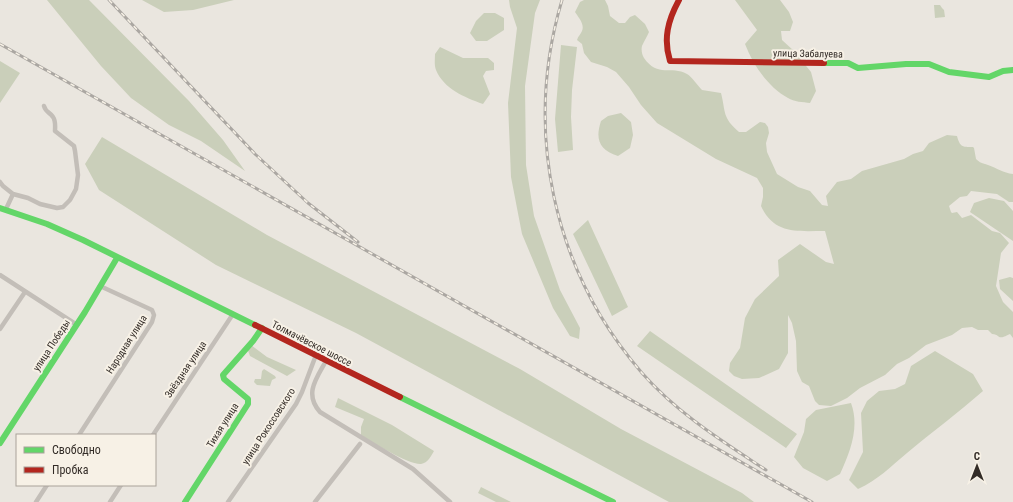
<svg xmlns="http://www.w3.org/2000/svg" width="1013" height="502" font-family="'Roboto Condensed',sans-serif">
<rect width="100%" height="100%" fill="#eae6df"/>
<path fill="#cacfba" d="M47,0H89L189,101L223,140L245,171L201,141L169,125L131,98L101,66Z
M142,0H234L193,10L164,12Z
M509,0H540L535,13L525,86L526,165L534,216L560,290L580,328L579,339L570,336L553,308L522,234L511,177L508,103L517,28L510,7Z
M584,0H605L608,6L610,16L619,23H625L630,17L635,15L645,24L649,32C647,37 644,41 642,46C641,50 642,55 644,58C658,78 671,65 687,74C692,77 697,85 702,90L721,93C726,113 722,117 739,132H746L760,122L765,123L768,127L769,133L766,143L767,152L777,174L798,187L810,191L822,205L828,206L826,196L837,182L851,179L862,171L904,159L913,154L923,151L929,143L947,135L957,136C960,147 962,147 973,147L974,148L976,159C980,163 982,163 988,165C997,168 1003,173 1013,174V202H1009L997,194L971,191L967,196L960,197L949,206L951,212L952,213L957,212L962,218L971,215L992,231L1000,233L1009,243L1001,253L996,286L1003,302L1013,312V338L1010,334C996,341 1002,335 992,334L988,330H978L972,327L962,328L952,335L926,345L909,358L897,364L885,375L860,388L847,398L831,406L819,405L815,401L809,386L802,382L797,371L796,341L792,323L788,315V353L779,369L759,378L742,379L734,376L729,371L730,363L740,348L745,318L755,299L779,276L778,260L800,244L826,262L834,264L825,231C798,231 774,235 761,206L763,197V188L757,178L716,159L657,123L641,105L629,87L616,72L607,67L591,62L584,53L582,44L577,40C578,36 581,34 582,31C585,24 578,17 575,12L580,2Z
M735,0H780L789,12L793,22L790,31H781L782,40L794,51L811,72L816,91L810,103C803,102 794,102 788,98C768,87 753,65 745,44L757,30Z
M934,5H940L942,8L944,10L945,17L935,18Z
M484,13H495L504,18V30L487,41H476L470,33L476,21Z
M561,45L577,47L572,90L571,117L573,150L558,152L555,119Z
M440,47L463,58H488L494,63V70L486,71L483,76L490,94L483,104C464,97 444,89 436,70C434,65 435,59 435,54Z
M0,61L20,73L0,103Z
M621,113L631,122L633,135L630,148L618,156C599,150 595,139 601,121L608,116Z
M102,137L267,235L520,369L621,429L742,493L754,502H669L356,333L216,265L99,190L85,164Z
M989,198L1004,201L1013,211V241L970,212L974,203Z
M588,220L628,307L612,316L573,234Z
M1010,277L1013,278V301L1000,289L999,280Z
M650,331L797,434L786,448L637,346Z
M251,345L267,357L296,370L287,376L250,356L247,348Z
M935,351L973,374L983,391C958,413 932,432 907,453C890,467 878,480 858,489L849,480L863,452L861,413L867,401L879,391L895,389L905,384L911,366Z
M264,369L275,376L276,378L272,380L270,386L257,385L254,382L255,379H261L262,371Z
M338,398L392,425L434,451C431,456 428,463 421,464C409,465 372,442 361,435V427L364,419L335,407Z
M851,403C860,427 850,452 840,474L827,481L803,468L794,457L804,432L806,419L816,410Z
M481,487L511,502H496L478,493Z"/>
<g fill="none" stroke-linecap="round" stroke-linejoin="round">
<path stroke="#c3beb8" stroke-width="4.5" d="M0,182L3,186L13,194L6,209
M13,194L28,198L40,204L57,208L63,207L70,200L76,189L78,175L75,151L74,146L55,131C55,127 56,121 53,117C50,112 46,113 44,106
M0,275L77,325
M0,329L25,292
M326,361C316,379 304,394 320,412L413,469L450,502
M79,435L152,322L154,315L152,310L100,286
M153,435L233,314
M36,502L47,485
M110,502L121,485
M228,502L296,404L302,392L316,355
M315,502L360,444"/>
<path stroke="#63d668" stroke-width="6" d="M824,63H848L858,68L906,64H929L949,72L989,77L1003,71L1013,70
M0,208L47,224L83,240L255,325
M400,397L613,502
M0,443L85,312L117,258
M185,502L248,404V399L224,379L223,375L253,341L262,328"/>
<path stroke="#b3261e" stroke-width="6" d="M679,0C668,20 663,39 670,61L824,63
M255,325L400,397"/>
<defs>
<path id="rail" d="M109,0L255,154L308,203L358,242
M562,0C523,131 553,270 642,373C677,413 722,441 766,470
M0,44L812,502"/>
</defs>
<use href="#rail" stroke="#aba7a2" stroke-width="3"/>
<use href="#rail" stroke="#f7f1e6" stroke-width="1.5" stroke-dasharray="4.5" stroke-linecap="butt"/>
</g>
<g text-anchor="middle" stroke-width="4" stroke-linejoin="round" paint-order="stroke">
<g font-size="10" fill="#332c27" stroke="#f7f1e6">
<text transform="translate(808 53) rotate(1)" y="4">улица Забалуева</text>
<text transform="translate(312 343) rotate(27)" y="4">Толмачёвское шоссе</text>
<text transform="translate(126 344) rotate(-58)" y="4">Народная улица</text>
<text transform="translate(51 345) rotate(-57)" y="4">улица Победы</text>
<text transform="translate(185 369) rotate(-56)" y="4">Звёздная улица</text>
<text transform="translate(222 425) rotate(-58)" y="4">Тихая улица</text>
<text transform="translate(268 426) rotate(-57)" y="4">улица Рокоссовского</text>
</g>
</g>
<rect x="16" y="434" width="140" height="52" fill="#f7f1e6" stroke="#a9a29a"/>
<rect x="24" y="447" width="20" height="6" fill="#63d668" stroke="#a9a29a"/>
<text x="52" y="454" font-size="12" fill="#332c27">Свободно</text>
<rect x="24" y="467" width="20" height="6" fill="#b3261e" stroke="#a9a29a"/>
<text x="52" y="474" font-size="12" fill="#332c27">Пробка</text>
<g transform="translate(977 466)" stroke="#f7f1e6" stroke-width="3" paint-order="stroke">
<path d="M0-3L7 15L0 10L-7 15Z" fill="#332c27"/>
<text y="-6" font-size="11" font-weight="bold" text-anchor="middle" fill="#332c27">С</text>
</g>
</svg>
